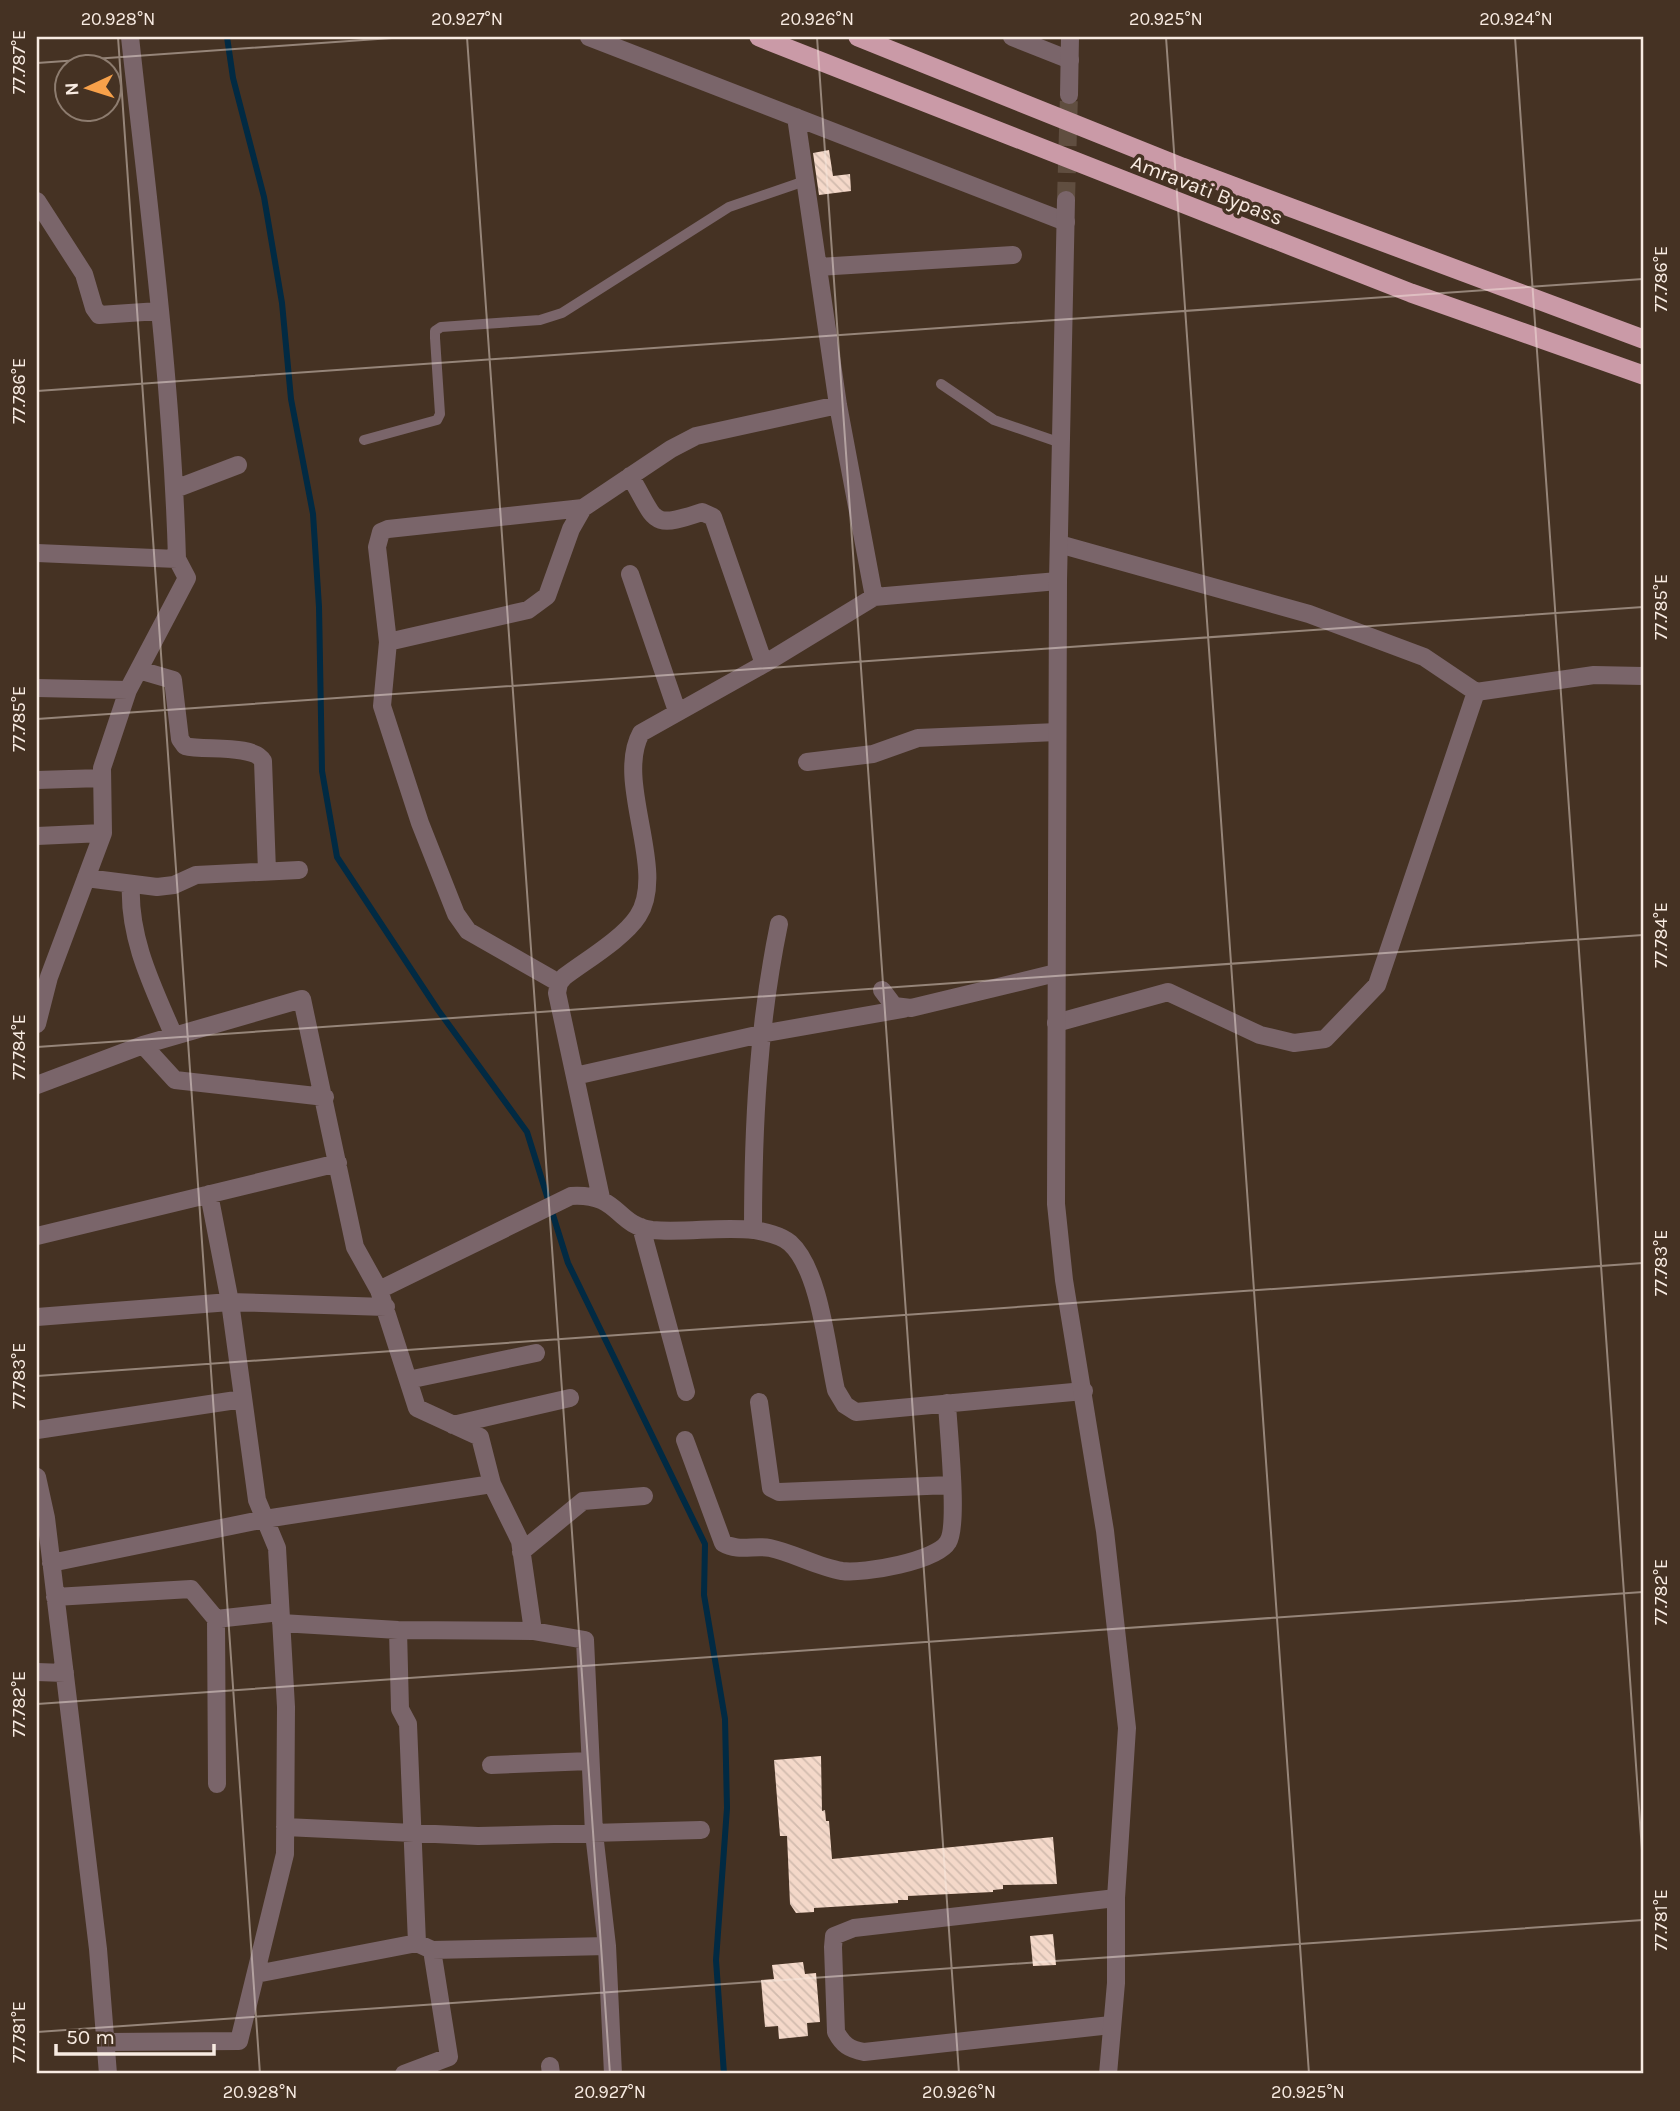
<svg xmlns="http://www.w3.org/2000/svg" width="1680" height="2111" font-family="Karla,sans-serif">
<defs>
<pattern id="building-back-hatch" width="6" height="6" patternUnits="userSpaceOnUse" patternTransform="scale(1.75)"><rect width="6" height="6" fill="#f4d8c9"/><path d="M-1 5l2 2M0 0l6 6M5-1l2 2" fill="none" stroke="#d2bbae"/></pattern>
</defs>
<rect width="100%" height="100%" fill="#453223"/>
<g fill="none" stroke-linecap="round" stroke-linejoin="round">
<path stroke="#012a43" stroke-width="6" d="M227,37L233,78L264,197L282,303L291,399L313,514L319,607L322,771L337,857L438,1010L527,1132L568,1263L705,1544L704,1595L725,1719L727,1808L716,1960L724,2074"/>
</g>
<path fill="url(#building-back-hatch)" d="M829,150L833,176L850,174L851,191L819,195L813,153Z
M821,1756L822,1811L825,1810L826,1821H829L832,1859L1053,1837L1057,1884L1003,1885V1889L993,1890V1892L908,1896V1900H898V1903L814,1908V1912L796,1913L790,1904L787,1836H780L774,1760Z
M1053,1934L1056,1965L1033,1966L1030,1936Z
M803,1962L805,1974L816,1973L820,2022L807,2023L808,2036L779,2039L778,2026L765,2027L761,1980L774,1979L772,1965Z"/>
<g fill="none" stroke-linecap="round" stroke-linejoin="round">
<path stroke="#604e40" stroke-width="18" stroke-dasharray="18 9" stroke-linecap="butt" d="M1066,200L1069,95"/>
<path stroke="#7a656a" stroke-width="10" d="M941,384L994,420L1061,443
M364,440L437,420L440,414L435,338V331L441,327L540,320L562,313L729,207L805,181"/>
<path stroke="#7a656a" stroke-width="18" d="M130,37C149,210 172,384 177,559
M589,37L1066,222
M1012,37L1070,60
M796,117L838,405L874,597
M37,201L84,274L94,308L99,315L159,311
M818,267L1013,255
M630,476C657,521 649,530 702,512L713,517L764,664
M175,489L238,465
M1059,544L1309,614L1424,657L1476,692L1594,675L1643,676
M37,553L177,559L187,578L128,690L102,768L103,833L49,977L37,1024
M630,574L677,711
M388,642L528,610L547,596L571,529L583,508L671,449L696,436L838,405
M139,670L173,680L180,739L185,746C204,751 254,744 263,761L267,871
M37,688L128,690
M807,762L873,754L918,738L1057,732
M37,780L102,778
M37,836L103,833
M86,878L157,887L174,885L196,875L299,870
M131,884C128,938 153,987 174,1036
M559,983L468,931L456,914L420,823L382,706L388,642L377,547L381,532L388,529L583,508
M882,990L894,1006L911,1008L1056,973
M1056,1023L1168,992L1260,1035L1294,1043L1325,1039L1377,985L1476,692
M143,1045L175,1080L325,1097
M575,1076L761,1034L903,1009
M37,1085L143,1045L302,999L355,1247L379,1290L417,1408L480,1437L492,1484L520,1541L533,1631L585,1640L594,1833L607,1946L613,2074
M601,1198L557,993L559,983L564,977C585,961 624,938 638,916C668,870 614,782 641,733L764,664L874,597L1058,581
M641,1227L686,1392
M753,1230C753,1126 758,1026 779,924
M37,1236L338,1163
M379,1290L571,1196C620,1193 615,1225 652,1230C686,1233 721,1226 754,1230C765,1232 781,1235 790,1243C820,1270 827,1350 836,1390L845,1405L856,1412L1084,1391
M37,1317L230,1302L386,1307
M408,1380L536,1353
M759,1402L771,1488L779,1492L951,1485
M453,1425L570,1398
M37,1430L243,1399
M685,1440L723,1543C738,1552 754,1545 770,1548C794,1553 817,1567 842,1571C864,1574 937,1561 948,1542C959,1525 948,1429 947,1403
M37,1477L46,1518L98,1949L108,2074
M521,1552L583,1501L644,1496
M51,1563L265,1519L492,1484
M55,1597L191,1589L216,1619L217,1784
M216,1619L280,1612
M281,1623L398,1630L533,1631
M398,1630L400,1709L408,1724L417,1943L432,1950L449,2057L404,2074
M37,1672L65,1673
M491,1765L590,1761
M285,1827L478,1836L701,1830
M432,1950L607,1946
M256,1974L417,1943
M1111,2025L864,2052C849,2049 843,2045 836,2032L833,1947L834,1936L854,1928L1116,1898
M107,2042L239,2041L285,1854L286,1707L277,1548L257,1500L230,1302L209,1194
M550,2066L551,2074"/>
<path stroke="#7a656a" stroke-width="18" d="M1069,95L1070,37
M1066,200L1058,581L1056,1204L1064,1280L1105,1531L1127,1728L1116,1898V1983L1108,2074"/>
<path stroke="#ca9aa7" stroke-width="19" d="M759,37L1411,293L1643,375
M858,37L1182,167L1643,339"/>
</g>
<path fill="none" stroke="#f8ebe2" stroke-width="2" stroke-opacity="0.45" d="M118,37L260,2074M467,37L610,2074M817,37L959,2074M1166,37L1309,2074M1515,37L1643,1865M37,63L406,37M37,391L1643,279M37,719L1643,607M37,1047L1643,935M37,1376L1643,1263M37,1704L1643,1592M37,2032L1643,1920"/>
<g text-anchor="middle" stroke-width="7" stroke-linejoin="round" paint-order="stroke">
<g font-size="21" fill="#f8ebe2" stroke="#453223">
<text transform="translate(1207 190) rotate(21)" y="7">Amravati Bypass</text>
</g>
</g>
<rect width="1680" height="2111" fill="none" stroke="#453223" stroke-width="77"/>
<g transform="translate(88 88) rotate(266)"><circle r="33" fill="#453223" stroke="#8d7c6f" stroke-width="2"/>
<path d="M0-5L12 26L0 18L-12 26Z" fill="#f8a14a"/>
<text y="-10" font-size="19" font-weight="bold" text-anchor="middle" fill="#f8ebe2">N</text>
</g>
<path d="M56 2044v10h158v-10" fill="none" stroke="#f8ebe2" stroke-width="3.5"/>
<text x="66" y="2044" font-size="21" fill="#f8ebe2" stroke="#453223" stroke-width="5" paint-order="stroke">50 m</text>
<rect x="38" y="38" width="1604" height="2034" fill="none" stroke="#f8ebe2" stroke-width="2.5"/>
<g font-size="18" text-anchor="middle" fill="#f8ebe2">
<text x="118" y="25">20.928°N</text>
<text x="467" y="25">20.927°N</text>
<text x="817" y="25">20.926°N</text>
<text x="1166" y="25">20.925°N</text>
<text x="1516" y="25">20.924°N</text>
<text transform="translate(19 62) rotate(-90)" y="6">77.787°E</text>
<text transform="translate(1661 279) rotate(-90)" y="6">77.786°E</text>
<text transform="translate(19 391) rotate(-90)" y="6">77.786°E</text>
<text transform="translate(1661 607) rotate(-90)" y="6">77.785°E</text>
<text transform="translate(19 719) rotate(-90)" y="6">77.785°E</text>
<text transform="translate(1661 935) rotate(-90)" y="6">77.784°E</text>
<text transform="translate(19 1047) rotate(-90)" y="6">77.784°E</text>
<text transform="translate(1661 1263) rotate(-90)" y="6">77.783°E</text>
<text transform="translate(19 1376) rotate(-90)" y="6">77.783°E</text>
<text transform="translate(1661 1592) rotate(-90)" y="6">77.782°E</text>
<text transform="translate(19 1704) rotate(-90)" y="6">77.782°E</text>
<text transform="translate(1661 1920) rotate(-90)" y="6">77.781°E</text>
<text transform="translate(19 2032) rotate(-90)" y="6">77.781°E</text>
<text x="260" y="2098">20.928°N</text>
<text x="610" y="2098">20.927°N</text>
<text x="959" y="2098">20.926°N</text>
<text x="1308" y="2098">20.925°N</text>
</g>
</svg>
